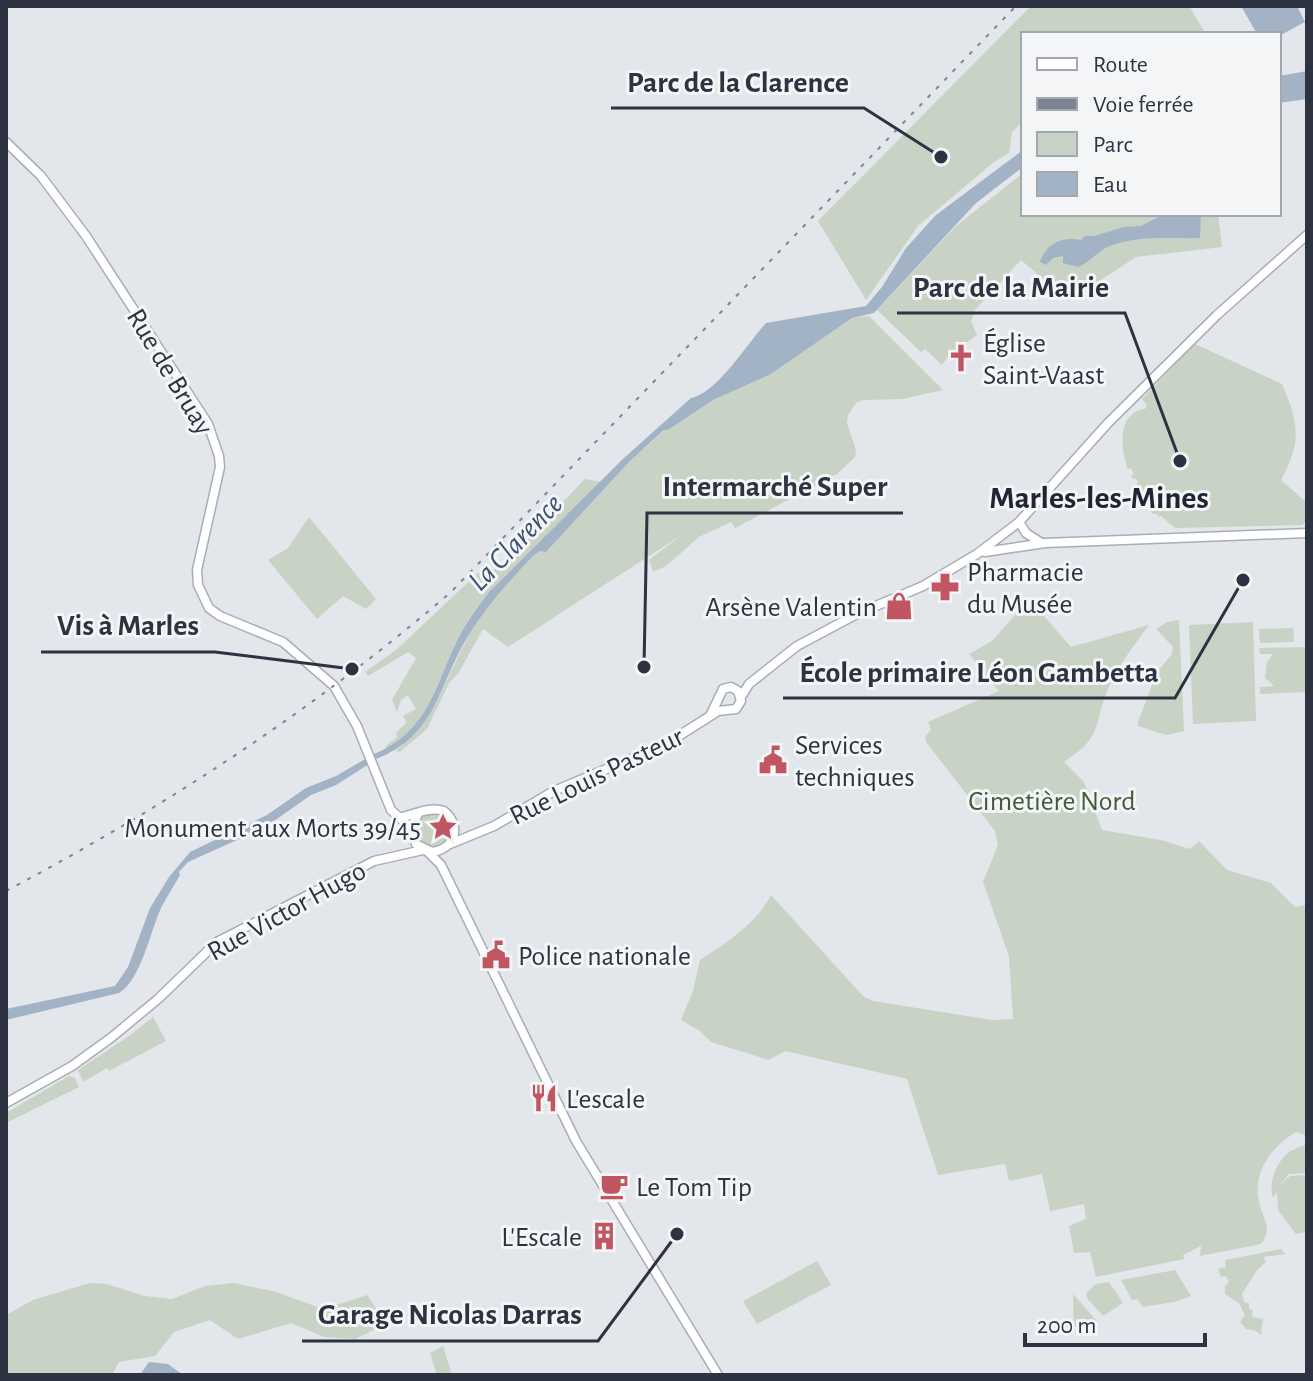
<svg xmlns="http://www.w3.org/2000/svg" width="1313" height="1381" font-family="'Alegreya Sans',sans-serif">
<rect width="100%" height="100%" fill="#e3e6ea"/>
<path fill="#c8d3c5" d="M1031,6H1189L1206,34H1023V121L1012,132L1009,153L994,162L918,226L866,300L818,221Z
M1023,173V214H1218L1222,247L1136,257L1069,301L1021,260L975,310L971,321L977,335L949,355L942,365L925,349L921,352L877,310L956,226Z
M869,316L943,390L902,399L863,400L856,403L848,415L847,423L856,450L855,457L837,474L735,528L731,522L699,537L666,566L653,572L649,560L680,536L508,647L483,629L459,672L449,683L427,729L400,752L395,751C434,722 443,684 465,643C483,609 508,582 534,555L540,551L546,552L630,461L665,430H668L713,400L771,374L852,318Z
M1195,344L1282,384C1299,424 1302,441 1281,480L1307,503V521L1302,525L1175,528L1161,516L1157,517L1158,514H1153L1140,495L1143,493L1140,487L1137,488L1135,485L1138,483L1136,478L1133,479L1131,476L1134,474L1131,468L1128,469C1120,447 1117,413 1145,409L1147,405L1142,399Z
M585,479L602,482C577,507 551,531 526,556C508,573 489,590 475,610C441,657 441,715 387,750L386,746L397,737L396,733L407,722L403,716L416,709L408,695L401,700L397,712L392,700L416,658L408,652L368,676L365,672L396,650L478,573L491,572L506,561Z
M309,517L376,599L366,609L343,596L317,619L268,560L288,548Z
M1029,599L1071,647L1149,625C1135,644 1117,667 1108,689C1093,726 1104,736 1064,762L1084,782L1102,830L1161,840L1190,849L1199,841L1227,870L1271,883L1295,907L1307,905V1136L1296,1132C1272,1146 1252,1172 1259,1202C1262,1218 1274,1229 1261,1244L1200,1256L1201,1246L1183,1255L1184,1259L1096,1277L1090,1252L1074,1253L1069,1226L1086,1219L1084,1204L1050,1211L1042,1174L1009,1181L1005,1164L938,1175L907,1079L785,1051L769,1060L711,1042L700,1031L681,1020L693,991L700,960C725,944 758,922 771,895L863,996L873,1001L992,1020L1013,1019L1009,956L983,882L998,845L995,831L926,742L925,737L931,729L928,722L999,691L969,654L992,641Z
M1179,620L1184,731L1166,735L1138,726V722L1157,672L1172,654L1173,647L1156,629L1167,622Z
M1253,622L1256,721L1193,724L1189,625Z
M1293,628L1294,642L1260,643L1259,629Z
M1307,647V692L1260,694V687L1274,686L1265,678L1267,662L1273,654H1260L1259,648Z
M437,813L449,823L438,825L437,832L448,839L440,846L429,847L417,836L416,825L422,816Z
M153,1017L166,1041L109,1071L107,1068L83,1082L78,1070L129,1036Z
M69,1076L75,1078L79,1087L6,1123V1113Z
M1307,1144V1173L1289,1174L1278,1187L1290,1176L1307,1175V1232L1296,1234L1278,1210L1277,1192L1273,1198C1268,1183 1276,1163 1288,1153C1292,1149 1301,1147 1307,1144Z
M1281,1249L1285,1254L1263,1257L1266,1262L1257,1270L1242,1294L1244,1302L1249,1303V1309L1253,1310L1252,1317L1263,1319L1261,1335L1254,1330L1246,1329L1240,1322L1245,1315L1239,1303L1225,1294V1286L1229,1282L1226,1276L1221,1277L1218,1269L1226,1267L1225,1260Z
M817,1261L831,1285L757,1324L743,1301Z
M1175,1270L1191,1296L1174,1302L1143,1307L1137,1299L1132,1300L1121,1280Z
M1109,1282L1123,1303L1103,1316L1087,1298L1086,1293L1096,1284Z
M90,1283L106,1284L145,1296L172,1299L205,1286L234,1283L276,1292L323,1309L367,1295L379,1313L380,1327L355,1339L324,1337L291,1323L238,1339L210,1320L174,1332L155,1356L119,1362L112,1375H6V1315L33,1300Z
M1073,1294L1097,1321V1324L1074,1327Z
M443,1346L452,1375H437L430,1353Z"/>
<path fill="#a2b3c6" d="M1241,6H1297L1305,22L1279,36L1257,34Z
M1307,71V99L1279,103V76Z
M1023,150V167L976,203L874,313L852,318L771,374L713,400L668,430H664L630,461L546,552L540,551L534,555C508,582 487,606 467,638C438,686 436,736 376,759L374,754C427,732 434,690 456,643C465,624 477,607 490,591L624,458L691,398C716,394 748,343 766,323L866,306L882,287L906,248L936,215Z
M1164,214H1201L1200,238C1169,239 1140,235 1110,246C1099,250 1090,262 1078,267L1063,263V256L1053,258L1046,265L1040,262C1046,243 1063,236 1081,240L1085,236H1094L1124,227L1141,226Z
M367,758L369,764L336,785L311,795L264,828L188,862L179,872L180,875C174,886 167,896 161,908C150,932 141,980 119,993L6,1020V1009L115,986L128,967L150,908L169,877L190,852L267,815L306,788L336,776Z
M149,1362L168,1364L183,1375H140Z"/>
<g fill="none" stroke-linecap="round" stroke-linejoin="round">
<defs>
<path id="secondary" d="M6,142L41,176L86,236L208,424L219,456L220,467L197,570L198,585L209,608L220,616L283,642L334,686L357,726L391,810L411,828
M1019,522L1026,533L1040,542
M985,552L1045,543L1307,533
M741,697L749,684L797,646L857,614L923,586L977,554L1019,522L1108,423L1217,315L1307,235
M398,818C414,815 429,806 444,811C462,826 455,849 432,852L416,844L411,828L418,814
M450,844L494,826L554,791L666,744L718,711L736,709L741,701L738,691L731,687L723,689L710,716
M427,851L441,865L576,1141L718,1375
M6,1103L72,1066L112,1037L158,999L217,942L374,861L423,850"/>
</defs>
<use href="#secondary" stroke="#a9adb4" stroke-width="11"/>
<use href="#secondary" stroke="#fff" stroke-width="8"/>
<path stroke="#7e8592" stroke-width="2" stroke-dasharray="4 8" stroke-linecap="butt" d="M6,891C165,807 315,709 451,592L1016,6"/>
</g>
<defs>
<symbol id="church-bare" viewBox="-9 -9 18 18"><path d="M-1.2-6h2.4v3.5h3.3v2.4h-3.3V6h-2.4V-.1h-3.3v-2.4h3.3Z" fill="#c15663" stroke="#f3f5f7" stroke-width="2.5" paint-order="stroke"/></symbol>
<symbol id="pharmacy-bare" viewBox="-9 -9 18 18"><path d="M-2-6h4v4h4v4h-4v4h-4v-4h-4v-4h4Z" fill="#c15663" stroke="#f3f5f7" stroke-width="2.5" paint-order="stroke"/></symbol>
<symbol id="shop-bare" viewBox="-9 -9 18 18"><path d="M-5-2.5h2.3a2.7 3.5 0 0 1 5.4 0H5L5.5 6h-11ZM-1.5-2.5h3a1.5 2.3 0 0 0-3 0Z" fill="#c15663" stroke="#f3f5f7" stroke-width="2.5" paint-order="stroke"/></symbol>
<symbol id="civic-bare" viewBox="-9 -9 18 18"><path d="M-.6-6.5H3V-4.5H.6V-3L4-1V1h2V6H-6V1h2V-1L-.6-3ZM-1.2 2.5V6h2.4V2.5Z" fill="#c15663" stroke="#f3f5f7" stroke-width="2.5" paint-order="stroke"/></symbol>
<symbol id="sight-bare" viewBox="-9 -9 18 18"><path d="M0-6L1.8-2.2L6-1.7L2.9 1.2L3.7 5.4L0 3.3L-3.7 5.4L-2.9 1.2L-6-1.7L-1.8-2.2Z" fill="#c15663" stroke="#f3f5f7" stroke-width="2.5" paint-order="stroke"/></symbol>
<symbol id="restaurant-bare" viewBox="-9 -9 18 18"><path d="M-5-6h1v4h1v-4h1v4h1v-4h1v5L-1.5 .5V6h-2V.5L-5-1ZM5-6V6H3V1.5H1.5Q1.5-4 5-6Z" fill="#c15663" stroke="#f3f5f7" stroke-width="2.5" paint-order="stroke"/></symbol>
<symbol id="cafe-bare" viewBox="-9 -9 18 18"><path d="M-5.5-4.5H6V0H3Q3 3.5 0 3.5H-2.5Q-5.5 3.5-5.5 0ZM3-3.2v2h1.7v-2ZM-6 4.5H4V6H-6Z" fill="#c15663" stroke="#f3f5f7" stroke-width="2.5" paint-order="stroke"/></symbol>
<symbol id="building-bare" viewBox="-9 -9 18 18"><path d="M-4-6H4V6H1V3H-1V6H-4ZM-2.5-4.3h1.7v1.8h-1.7ZM.8-4.3h1.7v1.8H.8ZM-2.5-1h1.7V.8h-1.7ZM.8-1h1.7V.8H.8Z" fill="#c15663" stroke="#f3f5f7" stroke-width="2.5" paint-order="stroke"/></symbol>
</defs>
<g fill-rule="evenodd">
<use href="#church-bare" x="941" y="338" width="40" height="40"/>
<use href="#pharmacy-bare" x="925" y="567" width="40" height="40"/>
<use href="#shop-bare" x="879" y="586" width="40" height="40"/>
<use href="#civic-bare" x="753" y="740" width="40" height="40"/>
<use href="#sight-bare" x="423" y="807" width="40" height="40"/>
<use href="#civic-bare" x="476" y="935" width="40" height="40"/>
<use href="#restaurant-bare" x="524" y="1078" width="40" height="40"/>
<use href="#cafe-bare" x="594" y="1166" width="40" height="40"/>
<use href="#building-bare" x="584" y="1216" width="40" height="40"/>
</g>
<g text-anchor="middle" stroke-width="6" stroke-linejoin="round" paint-order="stroke">
<g font-size="28" fill="#2d3341" stroke="#f3f5f7" text-anchor="start">
<text x="983" y="352">Église<tspan x="983" dy="32">Saint-Vaast</tspan></text>
<text x="967" y="581">Pharmacie<tspan x="967" dy="32">du Musée</tspan></text>
<text x="877" y="616" text-anchor="end">Arsène Valentin</text>
<text x="795" y="754">Services<tspan x="795" dy="32">techniques</tspan></text>
<text x="421" y="837" text-anchor="end">Monument aux Morts 39/45</text>
<text x="518" y="965">Police nationale</text>
<text x="566" y="1108">L'escale</text>
<text x="636" y="1196">Le Tom Tip</text>
<text x="582" y="1246" text-anchor="end">L'Escale</text>
</g>
<g font-size="28" fill="#2d3341" stroke="#f3f5f7">
<text transform="translate(171 371) rotate(59)" y="10">Rue de Bruay</text>
<text transform="translate(596 775) rotate(-26)" y="10">Rue Louis Pasteur</text>
<text transform="translate(286 910) rotate(-29)" y="10">Rue Victor Hugo</text>
</g>
<g font-size="28" fill="#415b3b" stroke="#f3f5f7">
<text x="1052" y="810">Cimetière Nord</text>
</g>
<g font-size="30" font-style="italic" fill="#3b5171" stroke="#f3f5f7">
<text transform="translate(515 542) rotate(-46)" y="10">La Clarence</text>
</g>
<g font-size="32" font-weight="bold" fill="#1f2532" stroke="#f3f5f7">
<text x="1099" y="508">Marles-les-Mines</text>
</g>
</g>
<path fill="none" stroke="#2d3341" stroke-width="3" d="M941 157L864 108H611M1180 461L1125 313H897M644 667L647 513H903M352 669L215 652H41M1243 580L1175 698H783M677 1234L598 1341H302"/>
<g fill="#2d3341" stroke="#f3f5f7" stroke-width="3">
<circle cx="941" cy="157" r="8"/>
<circle cx="1180" cy="461" r="8"/>
<circle cx="644" cy="667" r="8"/>
<circle cx="352" cy="669" r="8"/>
<circle cx="1243" cy="580" r="8"/>
<circle cx="677" cy="1234" r="8"/>
</g>
<g font-size="30" text-anchor="middle" font-weight="bold" fill="#2d3341" stroke="#f3f5f7" stroke-width="6" stroke-linejoin="round" paint-order="stroke">
<text x="738" y="92">Parc de la Clarence</text>
<text x="1011" y="297">Parc de la Mairie</text>
<text x="775" y="496">Intermarché Super</text>
<text x="128" y="635">Vis à Marles</text>
<text x="979" y="682">École primaire Léon Gambetta</text>
<text x="450" y="1324">Garage Nicolas Darras</text>
</g>
<rect width="1313" height="1381" fill="none" stroke="#2d3341" stroke-width="16"/>
<rect x="1021" y="32" width="260" height="184" fill="#f3f5f7" stroke="#a4a7ae" stroke-width="2"/>
<rect x="1037" y="58" width="40" height="12" fill="#ffffff" stroke="#a4a7ae" stroke-width="2"/>
<text x="1093" y="72" font-size="24" fill="#2d3341">Route</text>
<rect x="1037" y="98" width="40" height="12" fill="#7e8592" stroke="#a4a7ae" stroke-width="2"/>
<text x="1093" y="112" font-size="24" fill="#2d3341">Voie ferrée</text>
<rect x="1037" y="132" width="40" height="24" fill="#c8d3c5" stroke="#a4a7ae" stroke-width="2"/>
<text x="1093" y="152" font-size="24" fill="#2d3341">Parc</text>
<rect x="1037" y="172" width="40" height="24" fill="#a2b3c6" stroke="#a4a7ae" stroke-width="2"/>
<text x="1093" y="192" font-size="24" fill="#2d3341">Eau</text>
<path d="M1025 1333v12h180v-12" fill="none" stroke="#2d3341" stroke-width="4"/>
<text x="1037" y="1333" font-size="24" fill="#2d3341" stroke="#f3f5f7" stroke-width="6" paint-order="stroke">200 m</text>
</svg>
